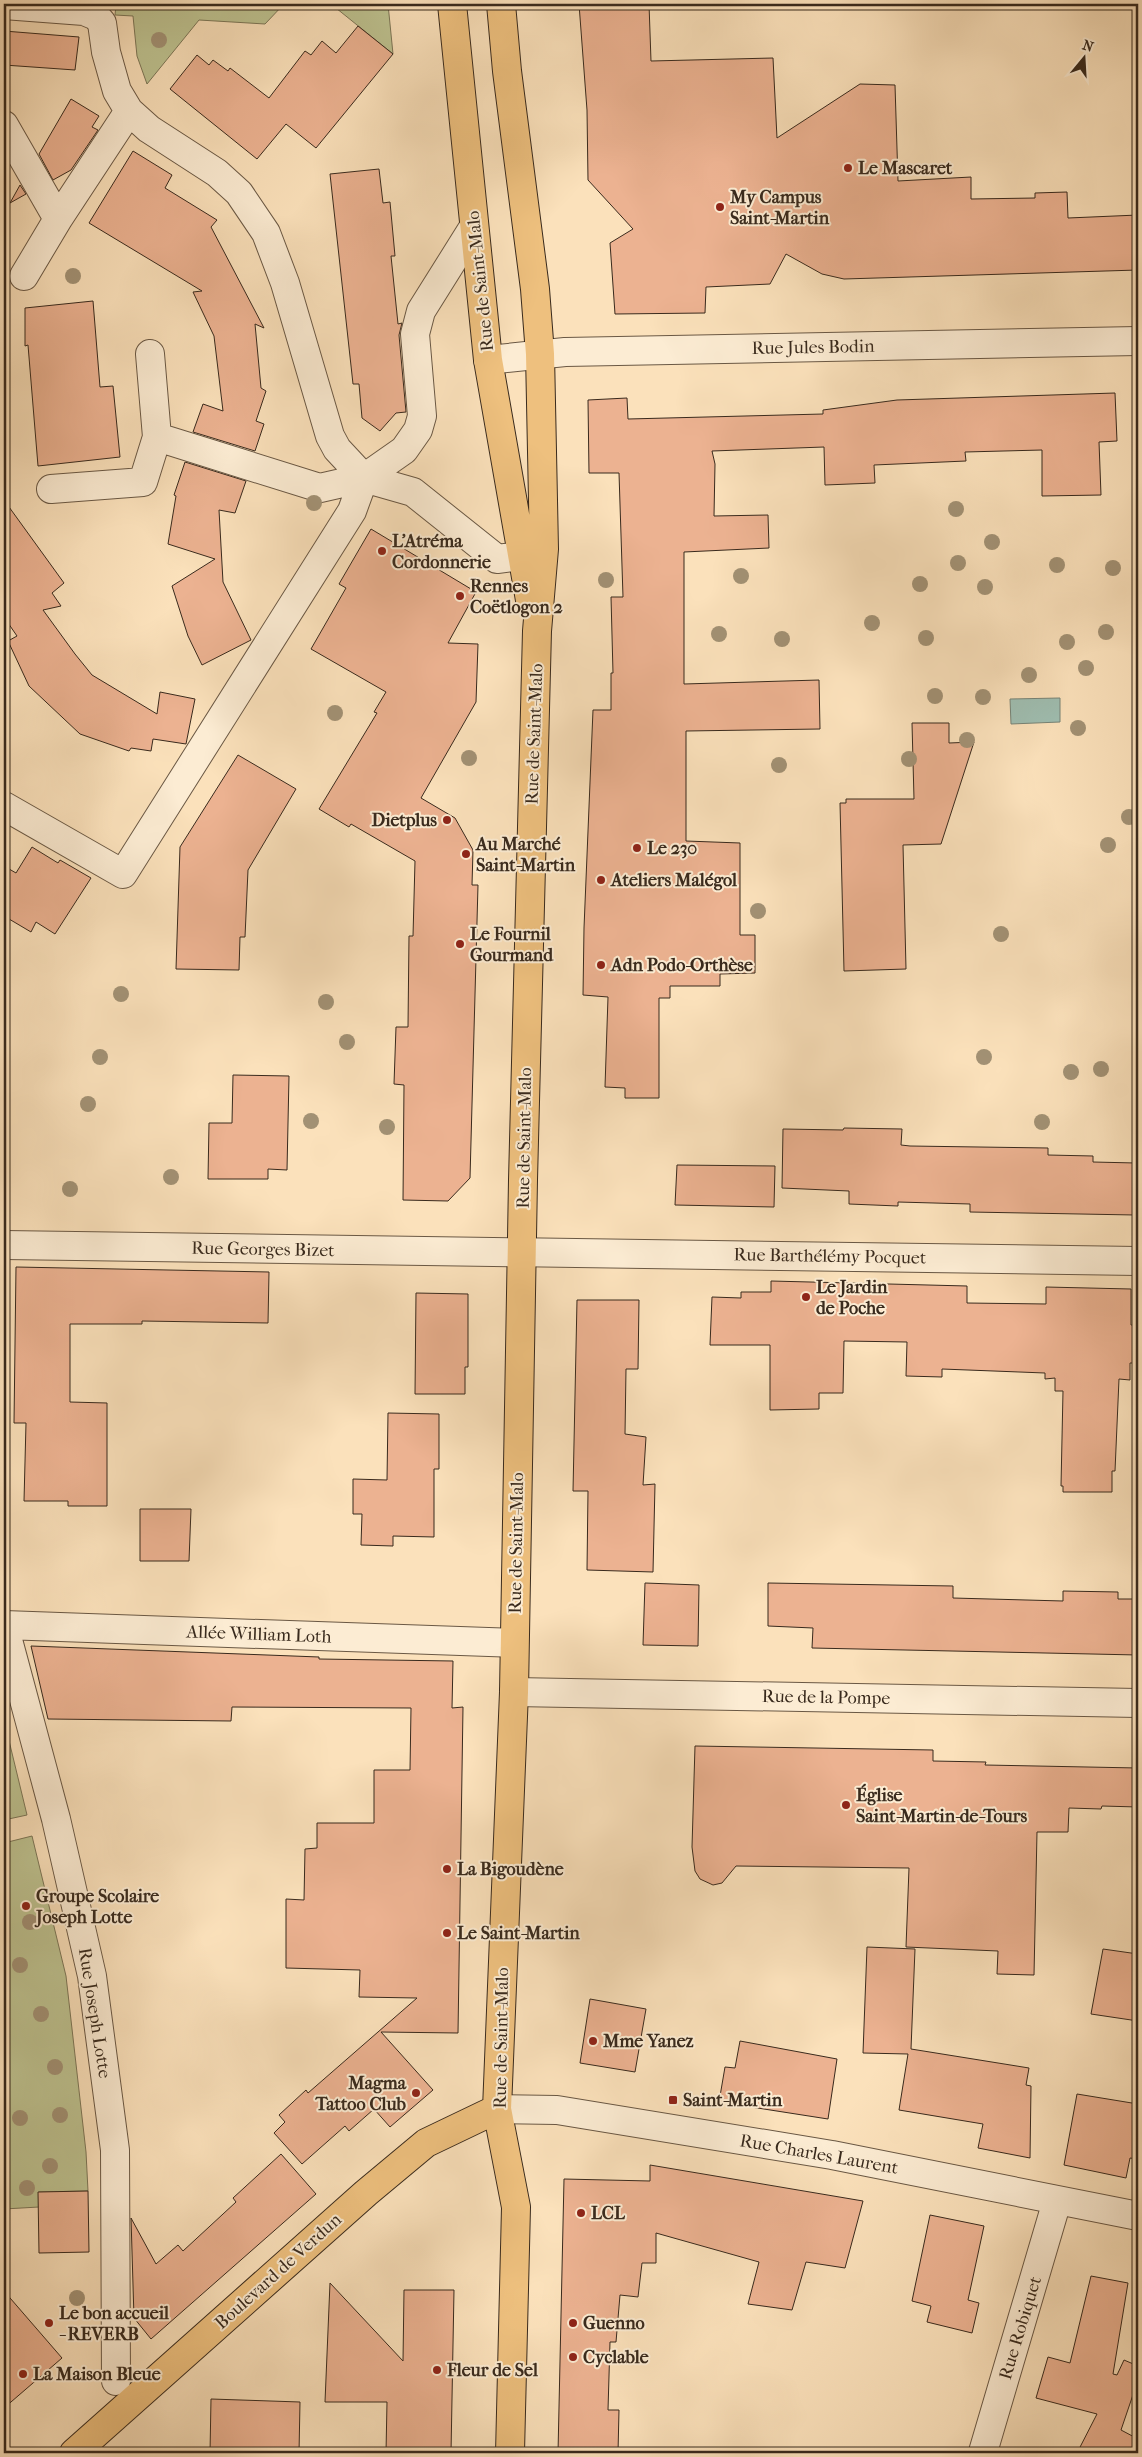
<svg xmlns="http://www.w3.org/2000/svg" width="1142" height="2457" font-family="'IM FELL French Canon',serif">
<rect width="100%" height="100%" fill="#fbe1bb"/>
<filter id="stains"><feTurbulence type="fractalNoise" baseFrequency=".004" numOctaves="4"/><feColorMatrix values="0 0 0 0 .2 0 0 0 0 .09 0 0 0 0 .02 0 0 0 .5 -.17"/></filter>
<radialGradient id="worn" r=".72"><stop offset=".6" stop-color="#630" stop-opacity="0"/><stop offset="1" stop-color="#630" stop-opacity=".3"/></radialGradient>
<path fill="#bec391" stroke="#7c7657" d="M116,4H284L265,24L199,20L147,84L137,56L133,16L115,15Z
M331,4H388L393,54Z
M4,1720L27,1815L4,1820Z
M32,1836L66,1976L86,2152L88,2191L39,2192V2207L4,2209V1843Z"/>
<path fill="#9fbeb1" stroke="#768376" d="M1060,698V722L1011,724L1010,699Z"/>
<path fill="#ecb291" stroke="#392a1d" d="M579,4H649L651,61L773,58L777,138L860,84L895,85L898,181L971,177V199L1035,198V193L1067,192L1068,218L1138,215V270L844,279L822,274L786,254L770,284L706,287L705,313L615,314L610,243L633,229L588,180L587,110Z
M358,26L393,54L316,148L286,124L257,159L170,89L197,55L209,65L213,60L228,71L230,68L269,98L305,51L311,55L322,41L336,53Z
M4,31L79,37L75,70L4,65Z
M71,99L99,116L92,127L98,130L71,170L53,180L39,154Z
M133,151L172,175L165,188L217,220L211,227L264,328L255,324L261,388L266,391L256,421L264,424L255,451L193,432L203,404L223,411L214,336L193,292L202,291L89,223Z
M379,169L383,203L390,202L395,256H391L398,324L402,323L399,335L406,412L396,413L380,431L362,418L359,384H353L330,174Z
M20,185L26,194L10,203Z
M93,301L100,387L113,386L120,457L38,466L28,345L25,346V308Z
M1115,393L1117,441L1099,442L1101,495L1042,496V450L965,452L966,461L874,465L875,483L825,485L824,447L712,451L715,464L714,516L768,515L769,548L684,552V684L819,680L820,729L686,731V841L740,843V935H755V973L720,974V986H670V998H659V1098H625V1088L605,1087L608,997L583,995L584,928L593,710H611V673H613L611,597H623L619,473H589L588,400L627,398L628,419L823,414V410L897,400Z
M185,462L246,481L235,513L219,510L223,582L251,640L202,665L188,636L172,586L215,559L168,544L176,496L174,495Z
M4,500L64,583L52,593L61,606L43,610L75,654L92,675L157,714L160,692L195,699L186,744L153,739L151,751L131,748L129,751L80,734L29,686L8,641L17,636L6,620L4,621Z
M371,529L476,592L448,643L478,644L476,702L421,798L455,818L473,850L472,885H478L470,1178L448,1201L403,1200L404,1085L394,1084L396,1027H408L409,936H413L415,861L351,824L349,827L319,809L377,713L374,712L386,692L311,649L346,588L339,584Z
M912,723H949V743L974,742L941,844L903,845L906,969L844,971L840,803H846V799H914Z
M238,755L296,789L248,870L245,937H240L239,970L176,969L180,847Z
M32,847L58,863L60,860L91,878L55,934L36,922L31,932L4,916V866L16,873Z
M233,1075L289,1076L287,1170L268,1169V1179H208L209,1123H232Z
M844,1128L902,1129L901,1145L910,1146L1048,1148V1155L1093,1156V1162L1136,1163L1135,1215L970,1212V1204L898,1202V1206L849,1204V1191L782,1188L783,1129L843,1130Z
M677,1165L775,1166L774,1207L675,1205Z
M16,1267L269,1272L268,1323L142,1321V1324H70V1402L107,1403V1506H68V1501H24L26,1423H14Z
M771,1281L967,1286V1303L1046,1304V1287L1131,1289V1325H1138V1363H1130V1380L1119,1379L1115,1471H1112V1492H1063V1486H1061L1063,1391H1055V1378L1045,1379V1373L942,1369V1377L906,1376L907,1342L844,1341L843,1393H819V1409L770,1410V1345H710L712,1297L741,1298V1292H771Z
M416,1293L468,1294V1367H465V1394H415Z
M577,1300H639L638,1369H626L625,1434L646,1437L643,1485L655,1484L653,1572L587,1570L588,1491H573Z
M388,1413L439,1414V1469H434V1537L393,1536V1546L361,1545L362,1514H353V1479L387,1480Z
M140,1509H191L189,1561H140Z
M645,1583L699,1585L698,1646L643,1645Z
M768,1583L953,1586V1598L1063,1601V1591L1118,1592V1599H1138V1655L812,1648L813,1628L768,1626Z
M31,1646L319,1657V1659L453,1661L452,1708L463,1707L458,2033L381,2032L433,2090L390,2127L374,2109L349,2131L345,2126L302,2164L274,2133L285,2122L279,2115L306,2090L308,2093L417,1998L359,1997L360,1970L286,1968V1899L304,1900L305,1849L317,1848V1823H374V1770H410L411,1708L232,1707L231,1721L48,1719Z
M695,1746L933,1750V1761L986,1762L985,1765L1138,1768V1807L1102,1806L1101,1809L1069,1808L1068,1832H1037L1034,1975L997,1974L998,1951L906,1947L909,1868L736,1866L722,1883L713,1885L700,1879L695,1871L692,1847Z
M867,1947L915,1949L911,2049L1029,2068L1026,2085L1031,2086L1030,2158L978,2148L983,2124L899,2110L908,2054L863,2053Z
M1103,1949L1138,1954V2021L1091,2014Z
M590,1999L646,2009L635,2072L580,2063Z
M740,2041L837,2059L828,2119L719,2102L725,2067L735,2068Z
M1077,2094L1138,2104V2159L1130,2158L1126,2178L1064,2165Z
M281,2154L316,2194L151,2339L134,2318L131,2218L156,2264L178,2245L183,2251L236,2202L233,2198Z
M650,2165L863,2201L845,2268L806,2262L792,2310L748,2304L759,2262L656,2233V2263H642L638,2297L620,2295L616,2342H610L608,2410H619L618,2453H558L564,2179L650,2181Z
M88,2191L89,2252L39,2253L38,2192Z
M930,2215L984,2226L968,2300L979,2303L972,2333L927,2322L931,2306L912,2301Z
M1091,2276L1128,2283L1113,2374L1117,2375L1124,2360L1138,2366V2380L1121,2430L1138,2439V2453H1077L1097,2414L1036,2398L1048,2357L1070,2363Z
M330,2283L403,2361L404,2290H454L451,2453H386L387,2402H325Z
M4,2291L62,2358L4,2408Z
M211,2399L300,2402L299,2453H210Z"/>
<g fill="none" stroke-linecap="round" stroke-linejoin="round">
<defs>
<path id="minor" d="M4,5L84,11L96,16L102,23L106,52L117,91L129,111L149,129L217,173L239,193L266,233L285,283L330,436L337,449L364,478
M4,125L58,219
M24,276L58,219L129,111
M488,360L565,352L1138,341
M157,437L320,488L364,478L404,450L418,430L422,416L415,334L421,311L473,228
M364,478L413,492L497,559L521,556L543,549
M51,489L143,482L157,437L150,354
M4,806L123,874L352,511L364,478
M4,1245L1138,1261
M4,1625L56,1819L92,1976L115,2150L116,2381
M4,1625L514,1643
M514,1692L1138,1703
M497,2109L557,2110L832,2155L1138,2216
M986,2453L983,2452L1057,2201"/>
<path id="major" d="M452,4L488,360L530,600
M501,4L507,71L535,289L540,354L544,549L537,631L523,1180L514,1692L497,2109L516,2207L510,2453
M74,2453L366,2193L426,2143L497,2109"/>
</defs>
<use href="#minor" stroke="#6a5844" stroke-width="30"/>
<use href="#major" stroke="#392a1d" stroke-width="30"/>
<use href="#minor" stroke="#fcecd3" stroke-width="28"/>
<use href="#major" stroke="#eec07e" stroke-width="28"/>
</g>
<g fill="#a29174">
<circle cx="159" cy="40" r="8"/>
<circle cx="73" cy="276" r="8"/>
<circle cx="314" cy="503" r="8"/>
<circle cx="956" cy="509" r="8"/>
<circle cx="992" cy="542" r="8"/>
<circle cx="958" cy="563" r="8"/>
<circle cx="1057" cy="565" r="8"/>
<circle cx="1113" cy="568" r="8"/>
<circle cx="741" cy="576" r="8"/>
<circle cx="606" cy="580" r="8"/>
<circle cx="920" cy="584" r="8"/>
<circle cx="985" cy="587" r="8"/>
<circle cx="872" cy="623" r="8"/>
<circle cx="1106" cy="632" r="8"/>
<circle cx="719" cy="634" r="8"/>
<circle cx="926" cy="638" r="8"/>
<circle cx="782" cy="639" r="8"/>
<circle cx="1067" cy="642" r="8"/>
<circle cx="1086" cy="668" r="8"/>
<circle cx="1029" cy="675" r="8"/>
<circle cx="935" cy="696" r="8"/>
<circle cx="983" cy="697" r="8"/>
<circle cx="335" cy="713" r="8"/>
<circle cx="1078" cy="728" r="8"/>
<circle cx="967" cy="740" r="8"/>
<circle cx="469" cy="758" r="8"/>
<circle cx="909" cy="759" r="8"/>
<circle cx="779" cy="765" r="8"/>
<circle cx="1129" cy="817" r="8"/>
<circle cx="1108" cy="845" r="8"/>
<circle cx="758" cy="911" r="8"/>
<circle cx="1001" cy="934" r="8"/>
<circle cx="121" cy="994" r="8"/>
<circle cx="326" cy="1002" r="8"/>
<circle cx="347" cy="1042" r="8"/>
<circle cx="100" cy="1057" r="8"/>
<circle cx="984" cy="1057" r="8"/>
<circle cx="1101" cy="1069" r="8"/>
<circle cx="1071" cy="1072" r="8"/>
<circle cx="88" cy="1104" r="8"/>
<circle cx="311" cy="1121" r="8"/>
<circle cx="1042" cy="1122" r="8"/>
<circle cx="387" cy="1127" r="8"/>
<circle cx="171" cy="1177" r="8"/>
<circle cx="70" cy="1189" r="8"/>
<circle cx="30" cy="1922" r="8"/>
<circle cx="20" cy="1965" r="8"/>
<circle cx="41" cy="2014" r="8"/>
<circle cx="55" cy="2067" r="8"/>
<circle cx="60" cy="2115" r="8"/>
<circle cx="20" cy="2118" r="8"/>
<circle cx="50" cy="2166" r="8"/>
<circle cx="27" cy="2188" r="8"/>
<circle cx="77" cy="2298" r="8"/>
</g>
<g fill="#8f2418" stroke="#fcecd3" stroke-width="2">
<circle cx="848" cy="168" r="5"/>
<circle cx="720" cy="207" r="5"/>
<circle cx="382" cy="551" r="5"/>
<circle cx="460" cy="596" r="5"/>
<circle cx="447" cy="820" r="5"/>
<circle cx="637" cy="848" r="5"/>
<circle cx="466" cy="854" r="5"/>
<circle cx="601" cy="880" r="5"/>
<circle cx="460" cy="944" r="5"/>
<circle cx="601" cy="965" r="5"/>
<circle cx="806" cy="1297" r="5"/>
<circle cx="846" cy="1805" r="5"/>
<circle cx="447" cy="1869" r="5"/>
<circle cx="26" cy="1906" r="5"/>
<circle cx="447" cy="1933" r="5"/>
<circle cx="593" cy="2041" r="5"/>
<circle cx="416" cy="2093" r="5"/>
<rect x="668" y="2095" width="10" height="10" rx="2.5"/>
<circle cx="581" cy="2213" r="5"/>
<circle cx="49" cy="2323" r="5"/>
<circle cx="573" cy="2323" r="5"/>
<circle cx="573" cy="2357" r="5"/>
<circle cx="437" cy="2370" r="5"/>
<circle cx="23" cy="2374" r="5"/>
</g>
<g text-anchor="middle" stroke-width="4" stroke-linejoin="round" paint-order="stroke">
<g font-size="18" font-weight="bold" fill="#392a1d" stroke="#fcecd3" text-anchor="start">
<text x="858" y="174">Le Mascaret</text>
<text x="730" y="203">My Campus<tspan x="730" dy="21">Saint-Martin</tspan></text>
<text x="392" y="547">L'Atréma<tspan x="392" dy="21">Cordonnerie</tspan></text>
<text x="470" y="592">Rennes<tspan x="470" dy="21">Coëtlogon 2</tspan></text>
<text x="437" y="826" text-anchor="end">Dietplus</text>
<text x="476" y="850">Au Marché<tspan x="476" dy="21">Saint-Martin</tspan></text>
<text x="647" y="854">Le 230</text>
<text x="611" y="886">Ateliers Malégol</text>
<text x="470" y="940">Le Fournil<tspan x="470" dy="21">Gourmand</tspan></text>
<text x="611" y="971">Adn Podo-Orthèse</text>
<text x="816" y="1293">Le Jardin<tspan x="816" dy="21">de Poche</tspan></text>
<text x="856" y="1801">Église<tspan x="856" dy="21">Saint-Martin-de-Tours</tspan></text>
<text x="457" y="1875">La Bigoudène</text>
<text x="36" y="1902">Groupe Scolaire<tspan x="36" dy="21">Joseph Lotte</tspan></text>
<text x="457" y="1939">Le Saint-Martin</text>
<text x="603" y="2047">Mme Yanez</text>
<text x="406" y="2089" text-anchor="end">Magma<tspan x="406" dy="21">Tattoo Club</tspan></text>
<text x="683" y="2106">Saint-Martin</text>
<text x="591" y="2219">LCL</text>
<text x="59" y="2319">Le bon accueil<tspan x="59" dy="21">- REVERB</tspan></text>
<text x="583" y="2329">Guenno</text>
<text x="583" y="2363">Cyclable</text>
<text x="447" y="2376">Fleur de Sel</text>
<text x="33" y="2380">La Maison Bleue</text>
</g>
<g font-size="18" fill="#392a1d" stroke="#fcecd3">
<text transform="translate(480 281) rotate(-96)" y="6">Rue de Saint-Malo</text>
<text transform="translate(813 347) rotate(-1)" y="6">Rue Jules Bodin</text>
<text transform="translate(534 734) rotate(-88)" y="6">Rue de Saint-Malo</text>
<text transform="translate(524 1138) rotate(-89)" y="6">Rue de Saint-Malo</text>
<text transform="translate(263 1249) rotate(1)" y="6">Rue Georges Bizet</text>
<text transform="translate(830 1256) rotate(1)" y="6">Rue Barthélémy Pocquet</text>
<text transform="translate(516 1543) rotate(-89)" y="6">Rue de Saint-Malo</text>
<text transform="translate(259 1634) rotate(2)" y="6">Allée William Loth</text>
<text transform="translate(826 1697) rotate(1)" y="6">Rue de la Pompe</text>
<text transform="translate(95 2013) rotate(81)" y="6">Rue Joseph Lotte</text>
<text transform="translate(501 2038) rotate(-89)" y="6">Rue de Saint-Malo</text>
<text transform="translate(819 2154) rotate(10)" y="6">Rue Charles Laurent</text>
<text transform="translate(278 2271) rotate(-42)" y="6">Boulevard de Verdun</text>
<text transform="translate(1020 2328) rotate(-73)" y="6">Rue Robiquet</text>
</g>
</g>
<rect width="1142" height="2457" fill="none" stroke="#fbe1bb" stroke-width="20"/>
<rect x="5" y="5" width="1132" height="2447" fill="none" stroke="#392a1d" stroke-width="2.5"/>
<rect x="10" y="10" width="1122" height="2437" fill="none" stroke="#392a1d"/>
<g transform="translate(1084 58) rotate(18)" stroke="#fcecd3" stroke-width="4" paint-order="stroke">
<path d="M0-4L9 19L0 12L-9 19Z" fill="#392a1d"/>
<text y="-8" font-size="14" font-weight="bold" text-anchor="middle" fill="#392a1d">N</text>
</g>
<rect width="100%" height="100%" filter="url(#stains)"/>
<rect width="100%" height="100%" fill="url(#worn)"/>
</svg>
